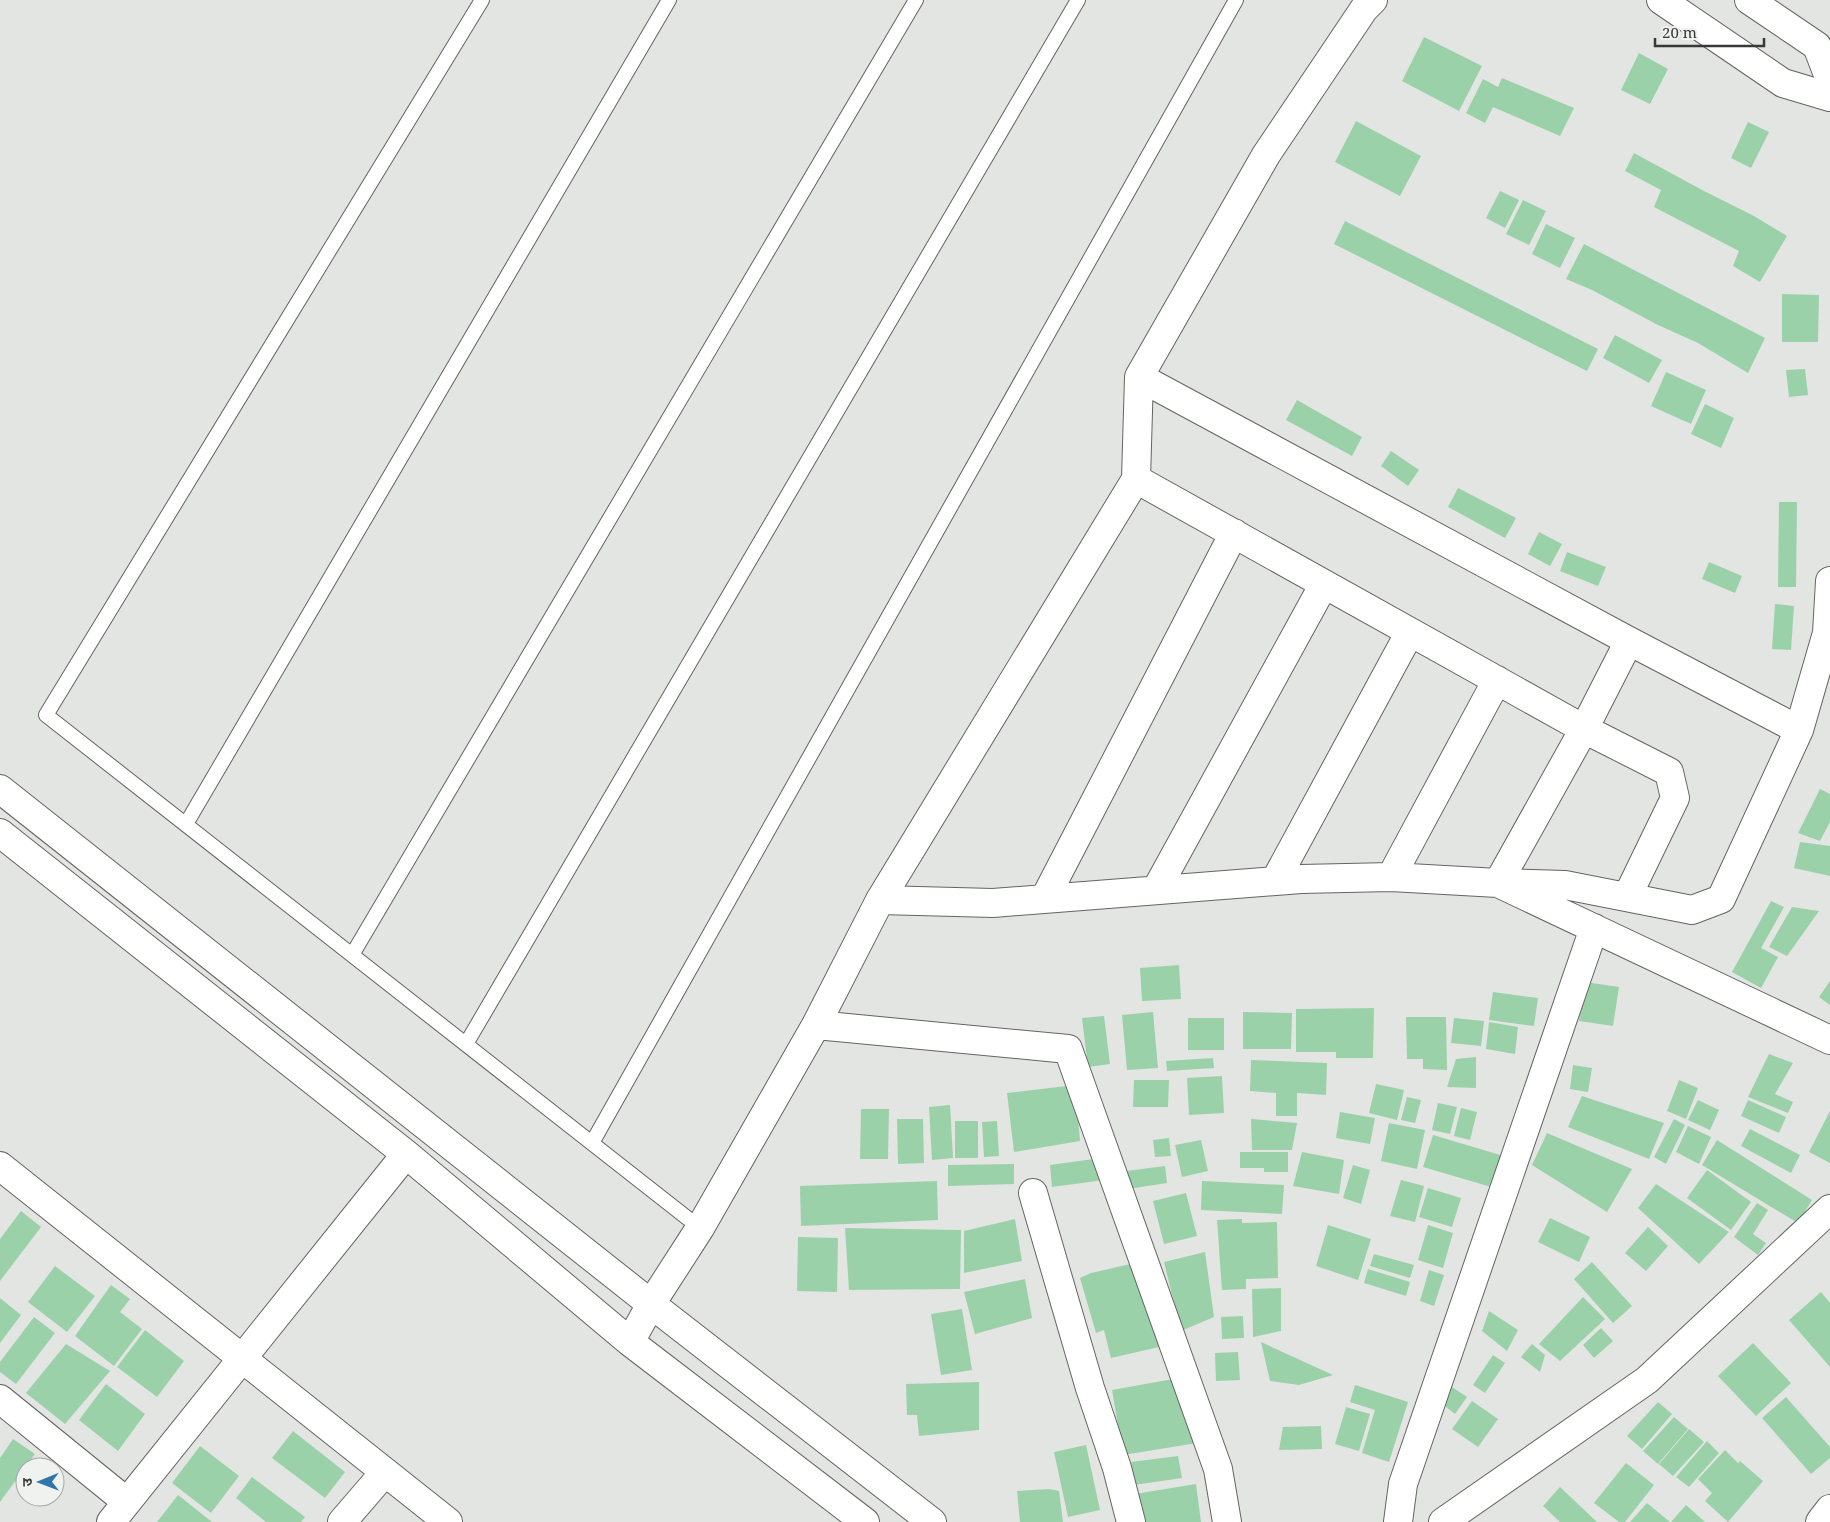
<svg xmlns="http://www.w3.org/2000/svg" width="1830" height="1522" font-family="'Noto Serif','Noto Sans Devanagari',serif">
<rect width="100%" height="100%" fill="#e3e5e2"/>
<path fill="#9bd1a9" d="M1424,37L1482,66L1459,111L1402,81Z
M1639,53L1668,69L1650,104L1621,90Z
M1502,78L1574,108L1560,136L1493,107L1485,123L1466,113L1483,79L1498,87Z
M1356,121L1421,156L1400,196L1335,162Z
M1748,122L1769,132L1751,168L1731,158Z
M1634,153L1704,191L1754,216L1787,236L1760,282L1733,266L1739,251L1654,207L1661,190L1625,171Z
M1500,191L1519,200L1505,228L1486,218Z
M1523,200L1546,211L1529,245L1506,234Z
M1345,221L1598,349L1587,371L1334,244Z
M1546,224L1575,238L1560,268L1532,254Z
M1584,244L1765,338L1748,373L1698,343L1658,325L1592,290L1566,279Z
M1782,294L1819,295L1818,342H1782Z
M1615,335L1662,360L1649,383L1603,358Z
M1805,369L1808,395L1789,397L1786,370Z
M1666,372L1706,390L1691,424L1651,406Z
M1297,400L1362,437L1352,456L1286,420Z
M1705,404L1734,418L1721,448L1691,434Z
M1391,451L1419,470L1408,486L1381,466Z
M1458,488L1516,518L1505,538L1448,507Z
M1779,502H1797L1796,587H1778Z
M1539,532L1562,544L1550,566L1528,554Z
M1567,552L1606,567L1598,586L1560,571Z
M1709,562L1742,576L1735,593L1702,579Z
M1775,604L1794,606L1791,650L1772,649Z
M1820,789L1830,794V822L1820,841L1798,833Z
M1800,842L1830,846V876L1794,868Z
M1771,901L1784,907L1761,948L1778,957L1761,988L1732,972Z
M1792,907L1819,911L1787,956L1769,947Z
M1179,965L1181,999L1142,1001L1140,968Z
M1830,981V1005L1819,997Z
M1585,982L1619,987L1613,1026L1579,1021Z
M1493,992L1538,998L1534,1026L1489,1020Z
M1374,1008L1373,1058H1336V1052H1296V1009Z
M1153,1012L1158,1068L1127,1070L1122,1015Z
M1243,1012L1292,1013L1291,1049H1243Z
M1104,1016L1110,1064L1088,1067L1082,1018Z
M1406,1017H1446L1447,1070L1423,1069V1059H1407Z
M1188,1018H1224V1050H1188Z
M1454,1018L1484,1021L1481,1046L1451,1043Z
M1489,1022L1518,1027L1515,1054L1486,1049Z
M1769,1054L1793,1063L1775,1094L1793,1102L1788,1113L1748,1097Z
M1476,1057V1088L1447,1087L1456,1059Z
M1213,1058L1214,1068L1167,1071L1166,1061Z
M1251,1060L1327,1063L1326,1095L1297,1093V1116H1276V1093L1250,1091Z
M1573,1065L1592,1068L1588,1092L1570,1089Z
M1222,1076L1224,1113L1189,1115L1187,1078Z
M1134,1080H1169L1168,1107H1133Z
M1679,1080L1698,1088L1686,1119L1667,1111Z
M1376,1084L1404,1090L1397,1120L1369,1113Z
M1075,1085L1080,1141L1014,1152L1007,1093Z
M1582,1096L1664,1123L1649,1159L1568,1127Z
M1407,1097L1421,1100L1415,1123L1401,1120Z
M1698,1100L1719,1110L1710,1130L1688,1120Z
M1748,1100L1786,1117L1779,1133L1741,1116Z
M1438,1103L1457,1107L1450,1134L1432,1130Z
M950,1105L953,1158L932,1160L929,1107Z
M1461,1108L1477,1112L1470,1140L1454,1136Z
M861,1109H889L888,1159H860Z
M1830,1111V1163L1809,1152Z
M1340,1112L1375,1118L1370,1144L1336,1138Z
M897,1119H923L924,1163L898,1164Z
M1251,1119L1297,1123L1292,1150H1252Z
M1674,1119L1685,1125L1666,1164L1654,1157Z
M955,1121H978V1158H955Z
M997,1121L999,1156L984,1157L982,1122Z
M1389,1123L1425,1130L1417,1169L1381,1161Z
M1688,1126L1711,1137L1699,1164L1676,1152Z
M1750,1129L1800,1155L1791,1173L1741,1146Z
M1547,1133L1632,1169L1607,1212L1532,1165Z
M1433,1135L1507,1157L1498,1189L1423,1167Z
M1169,1138L1171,1156L1155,1157L1153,1140Z
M1201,1140L1208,1171L1182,1177L1175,1145Z
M1717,1140L1812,1200L1798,1223L1702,1165Z
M1240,1152H1288V1172H1264V1168H1240Z
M1302,1152L1344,1160L1339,1194L1293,1186Z
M1101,1158L1104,1180L1052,1187L1050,1165Z
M1014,1164V1184L948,1186V1165Z
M1353,1165L1370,1170L1361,1204L1343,1198Z
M1165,1166L1167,1183L1128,1189L1126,1171Z
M1707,1170L1751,1202L1731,1230L1687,1198Z
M1401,1180L1424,1186L1415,1222L1390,1216Z
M937,1181L938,1220L801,1226L800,1186Z
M1202,1181L1284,1185L1282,1214L1201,1210Z
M1656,1184L1729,1232L1699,1264L1638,1208Z
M1428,1188L1461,1198L1452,1227L1419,1217Z
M1186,1193L1197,1236L1164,1244L1153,1201Z
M1757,1203L1768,1210L1753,1234L1766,1243L1758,1255L1734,1237Z
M21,1211L41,1227L0,1281V1239Z
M1550,1218L1590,1237L1579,1262L1538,1242Z
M1015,1219L1022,1261L964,1273V1231Z
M1242,1219V1223L1277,1222L1278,1278L1246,1279V1289L1222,1290L1217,1220Z
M1328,1225L1371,1239L1358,1280L1316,1266Z
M1428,1225L1453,1233L1443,1268L1418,1260Z
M1648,1227L1668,1246L1646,1271L1625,1253Z
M845,1228L961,1230L960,1289L849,1290Z
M798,1237L838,1238L837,1292L797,1291Z
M1205,1252L1214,1317L1181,1331L1164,1262Z
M1374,1254L1414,1265L1410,1278L1370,1266Z
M1139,1262L1159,1347L1111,1358L1104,1330L1096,1333L1080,1278L1091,1273Z
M1592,1262L1632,1306L1613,1323L1574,1279Z
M55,1266L95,1296L67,1332L28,1302Z
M1368,1269L1410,1282L1406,1296L1364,1283Z
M1429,1270L1444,1275L1434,1306L1420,1301Z
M1025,1279L1032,1318L975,1334L964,1292Z
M111,1285L130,1299L120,1312L142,1329L114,1366L75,1336Z
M1281,1288V1331L1253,1337L1252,1289Z
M1821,1292L1830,1303V1367L1789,1320Z
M1583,1297L1605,1319L1560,1361L1539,1344Z
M0,1298L21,1315L0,1343Z
M962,1309L972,1370L941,1375L931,1314Z
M1489,1311L1518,1330L1507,1351L1482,1331Z
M1243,1316L1244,1338L1222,1339L1221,1317Z
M34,1317L55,1333L16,1384L0,1372V1362Z
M1601,1328L1613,1341L1594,1358L1583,1345Z
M145,1330L184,1361L157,1397L117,1367Z
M1261,1342L1333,1375L1299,1385L1270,1381Z
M1753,1343L1791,1383L1756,1416L1718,1376Z
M66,1344L110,1371L65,1424L26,1393Z
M1532,1344L1545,1355L1540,1372L1521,1357Z
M1238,1352L1240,1380L1216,1381L1215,1353Z
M1493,1355L1505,1363L1485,1393L1473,1385Z
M1173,1379L1197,1443L1123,1455L1112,1390Z
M979,1382V1430L919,1436L917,1415H907L906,1384Z
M106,1384L145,1414L118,1451L79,1420Z
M1355,1385L1408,1402L1389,1462L1362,1453L1375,1410L1350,1402Z
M1452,1387L1467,1397L1455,1414L1441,1403Z
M1786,1397L1830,1447V1458L1811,1474L1762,1418Z
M1472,1401L1498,1419L1478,1447L1452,1429Z
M1658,1402L1672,1414L1642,1449L1627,1436Z
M1346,1407L1370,1414L1359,1451L1335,1444Z
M1674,1417L1688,1429L1658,1464L1643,1451Z
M1321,1426L1322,1449L1279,1450L1283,1427Z
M1689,1429L1704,1442L1673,1476L1659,1464Z
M293,1431L345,1472L325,1498L272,1458Z
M13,1439L35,1454L0,1502V1458Z
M1707,1441L1719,1453L1689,1487L1676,1477Z
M1086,1445L1100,1510L1068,1517L1054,1452Z
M200,1446L239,1476L211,1513L172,1483Z
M1725,1450L1738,1463L1740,1461L1763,1481L1728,1522L1705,1501L1712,1493L1698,1479Z
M1178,1456L1182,1478L1134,1485L1131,1462Z
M1626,1463L1654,1485L1625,1522H1619L1594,1503Z
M252,1477L305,1517L301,1522H266L236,1498Z
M1196,1484L1201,1522H1139L1135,1494Z
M1560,1487L1597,1522H1560L1543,1506Z
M1049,1489L1059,1491L1063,1522H1020L1017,1491Z
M178,1495L212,1522H157Z
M1647,1503L1670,1522H1630Z
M1686,1505L1705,1522H1671Z"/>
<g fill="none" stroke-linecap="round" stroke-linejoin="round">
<defs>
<path id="service" d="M482,0L46,715L700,1228
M186,824L669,0
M352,955L916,0
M466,1044L1078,0
M592,1143L1236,0"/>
<path id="minor" d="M1661,0L1783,83L1830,97
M1749,0L1817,46L1830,80
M1139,377L1629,641L1799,730
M1136,479L1584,729L1669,772L1675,798L1627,897
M1629,641L1584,729L1498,883L1830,1040
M0,789L651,1304L932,1522
M0,833L406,1154L630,1342L865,1522
M1391,877L1497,680
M1275,881L1410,632
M1156,890L1324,584
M1045,898L1234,533
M880,900L993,903L1301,879L1391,877L1498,883L1565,885L1692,910L1721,899L1799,730L1827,633L1830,581
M816,1025L1068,1049L1218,1469L1227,1522
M0,1166L448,1522
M1033,1193L1090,1388L1117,1468L1131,1522
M630,1342L651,1304L700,1228L816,1025L880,900L1136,479L1139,377L1266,155L1364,9L1373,0
M0,1399L127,1502
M111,1522L406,1154
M342,1522L385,1472
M1398,1522L1403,1484L1594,928
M1443,1522L1647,1380L1830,1209
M1820,1522L1830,1509"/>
</defs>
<use href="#service" stroke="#646562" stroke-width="16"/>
<use href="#minor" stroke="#646562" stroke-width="30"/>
<use href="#service" stroke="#fff" stroke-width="14"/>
<use href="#minor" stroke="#fff" stroke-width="28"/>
</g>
<g transform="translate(40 1482) rotate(269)"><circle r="24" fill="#f0f2ef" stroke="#a6a8a5"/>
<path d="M0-4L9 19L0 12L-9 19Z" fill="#3176ab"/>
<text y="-8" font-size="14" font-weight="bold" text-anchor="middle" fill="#383837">उ</text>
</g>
<path d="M1655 38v8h109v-8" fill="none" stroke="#383837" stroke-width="2.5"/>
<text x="1662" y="38" font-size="15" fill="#383837" stroke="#f0f2ef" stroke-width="4" paint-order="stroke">20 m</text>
</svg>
